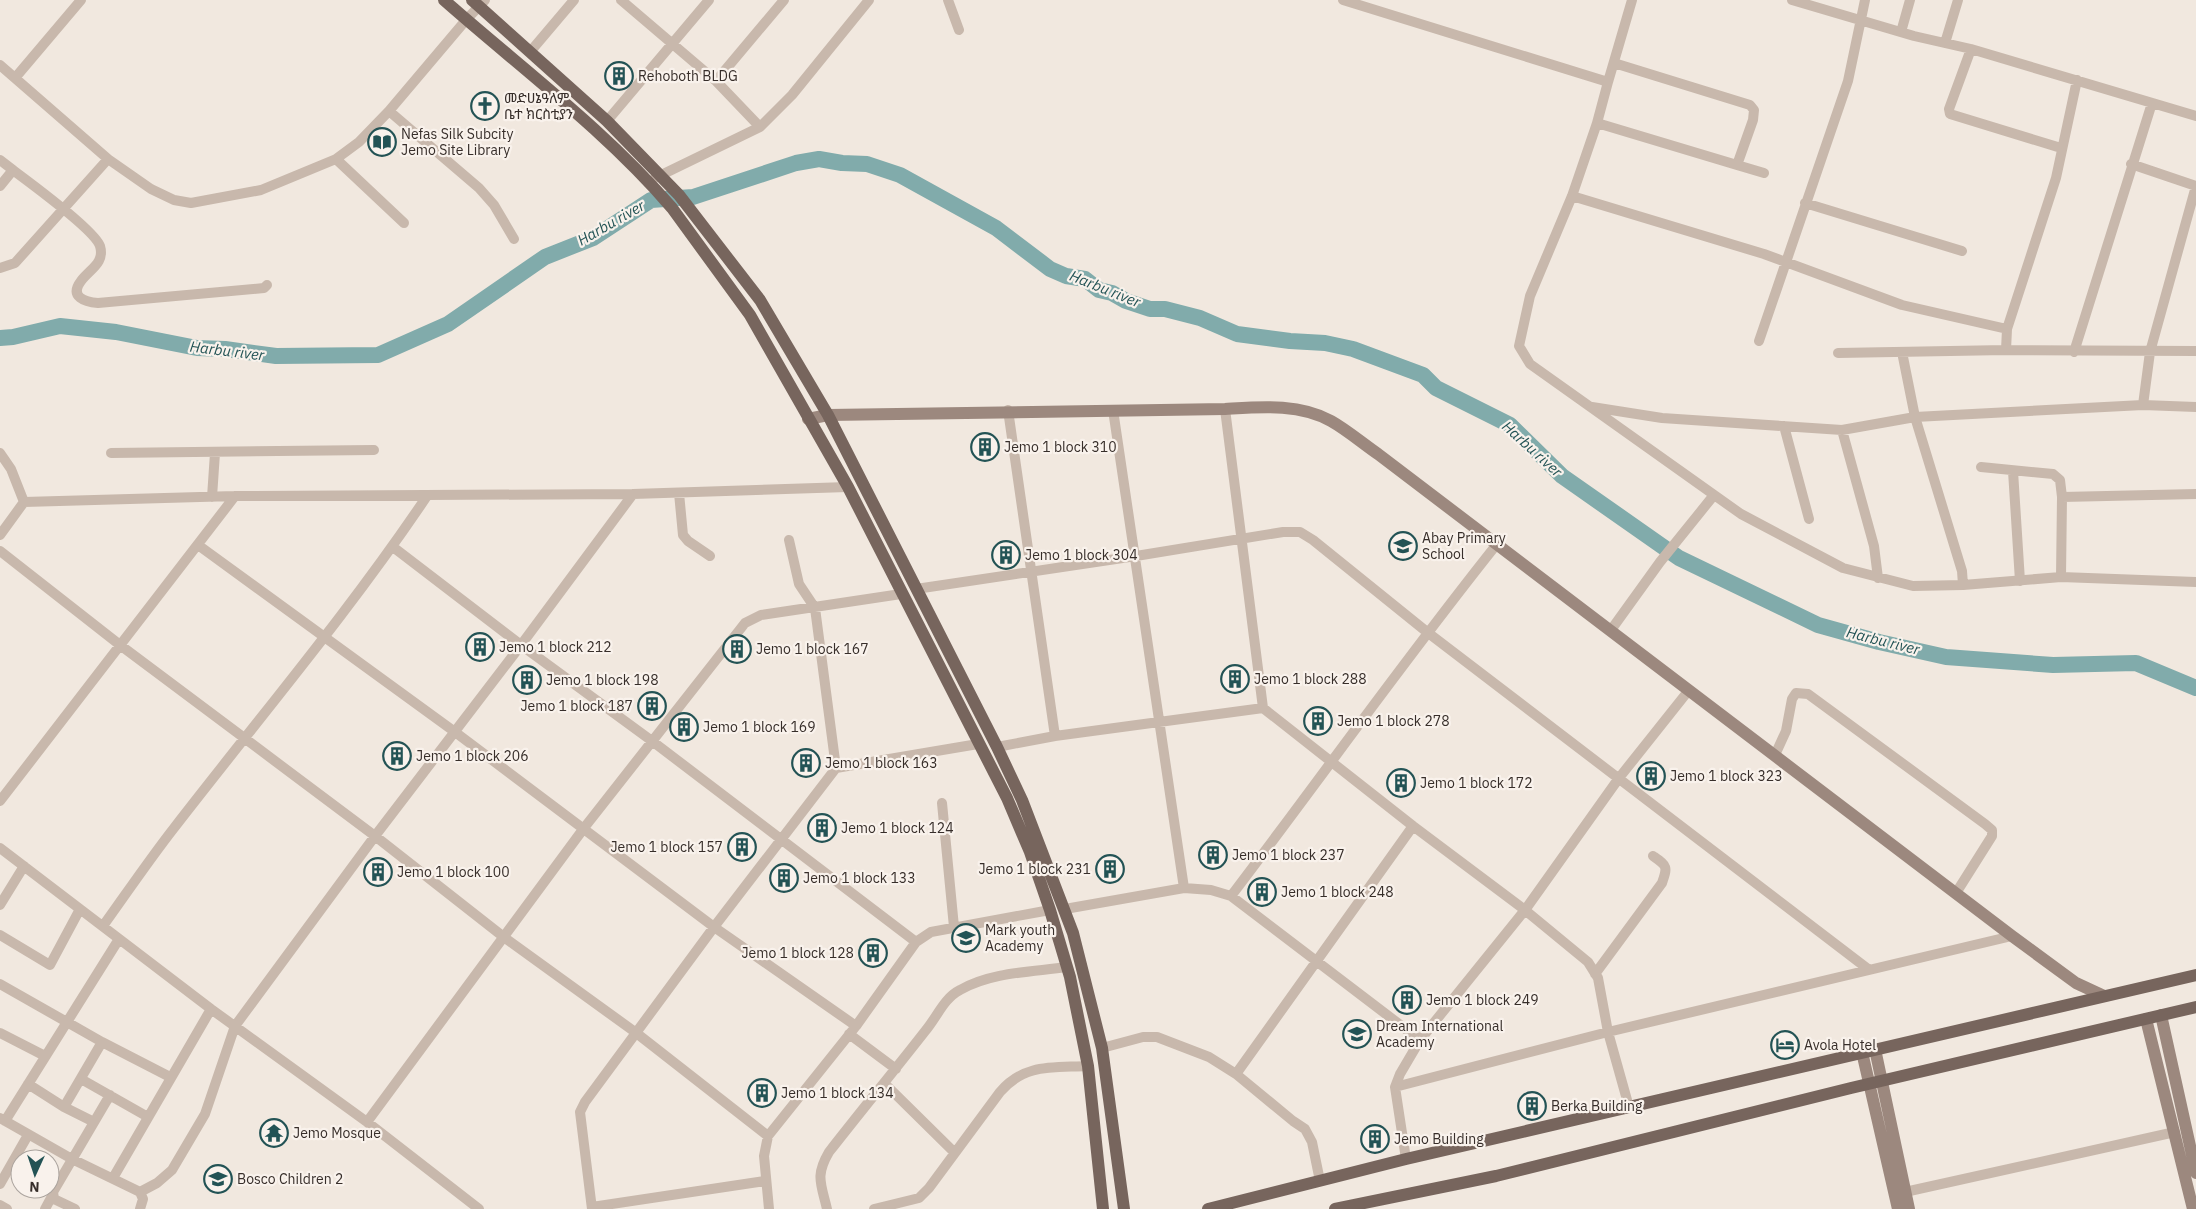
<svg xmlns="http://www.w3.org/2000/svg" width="2196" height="1209" font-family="'IBM Plex Sans','Noto Sans Ethiopic',sans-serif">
<rect width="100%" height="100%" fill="#f1e8df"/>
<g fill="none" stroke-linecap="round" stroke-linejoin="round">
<path stroke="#81abab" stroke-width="16" d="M0,338L13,337L60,326L116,332L197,348L225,349L276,356L378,355L448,324L545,257L593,238L651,200L693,197L796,163L819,159L842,163L867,164L900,175L996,228L1050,269L1066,276L1085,279L1099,290L1112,293L1126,301L1150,309H1165L1200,318L1237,334L1290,341L1325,343L1353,349L1423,375L1436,388L1510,425L1562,476L1679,558L1818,625L1879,642L1946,657L2053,665L2136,663L2196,688"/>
<path stroke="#c8b8ac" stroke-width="10" d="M621,0L716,81L760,127
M948,0L959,30
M1343,0L1608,82L1632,0
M1792,0L1914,36L1971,49L2196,116
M1901,32L1910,0
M1945,43L1958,0
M1971,49L1949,109L1950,114L2061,148
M530,52L574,0
M0,65L108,159L151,189L174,200L191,203L261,190L336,159L359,142L389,111L466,20L485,0
M15,78L81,0
M716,81L784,0
M1608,82L1597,123L1572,196L1530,296L1519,346L1530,364L1741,514L1843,568L1913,586L1963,585L2061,577L2196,582
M389,111L479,188L494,205L514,239
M607,121L709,0
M1597,123L1737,165L1753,120L1754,110L1750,105L1614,63
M336,159L404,223
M0,160L13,170L0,186
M2131,164L2196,186
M1737,165L1764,173
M13,170C29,182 95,230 100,246C105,263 90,269 81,281C69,297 85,302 98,303L264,288L267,285
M655,178L760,127L792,95L869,0
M1572,196L1764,254L1902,305L2007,329L2056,178L2077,80
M1805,203L1962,251
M0,268L15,263L108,159
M1759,341L1848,81L1865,0
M2006,350L2007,329
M1902,352L1915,417L1962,571L1963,585
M2074,352L2152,103
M1838,353L2006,350L2196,351
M2143,405L2150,352L2196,186
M1592,407L1662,418L1842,430L1915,417L2143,405L2196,407
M1225,409L1263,708
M1008,410L1055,736
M1113,410L1184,888
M1784,426L1809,519
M1842,430L1874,546L1878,578
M0,453L11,469L24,502
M111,453L374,450
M1981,467L2053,474L2060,480L2062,497
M2013,471L2020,581
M679,493L683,535L688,541L710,556
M212,497L215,453
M0,535L24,502L235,496L633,494L848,487
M789,540L799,584L815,608L836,768
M198,545L455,732L714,927L856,1026
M393,547L521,645L652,741L916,942
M0,551L120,645L375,836L505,938L635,1032L768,1136
M2061,577L2062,497L2196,494
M916,589L1136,556L1283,532H1300L1313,540L1427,632L1868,969
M1611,630L1660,562L1714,495
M997,747L1055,736L1263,708L1413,826L1525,910L1588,962L1598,978L1608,1032L2012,936
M1775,755L1786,731L1792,699L1796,693L1808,694L1985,824L1992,830V836L1956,893
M0,801L235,496
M942,803L954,927
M0,848L211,1009L367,1122L479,1209
M1231,896C1320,779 1405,659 1497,544
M0,905L24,866
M1065,909L1184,888L1211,890L1231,896L1420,1040
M103,926C126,894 149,860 174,828C259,718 349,612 427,496
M0,935L50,965L80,909
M1595,974L1662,883C1668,866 1667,866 1653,856
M0,984L102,1042L170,1077
M0,1033L45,1056
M849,1034L896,1069
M1102,1048L1143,1037H1157L1209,1057L1236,1074L1293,1121L1305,1129L1312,1142L1320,1181
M1236,1074L1413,826
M81,1079L148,1117
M884,1083L955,1153
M28,1084L64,1107L94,1122
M1395,1087L1608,1032L1629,1107
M64,1107L102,1042
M0,1118L72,1159L140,1192L143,1199L140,1209
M5,1121L119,939
M367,1122L584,828L745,623L761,615L901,594
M1406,1159L1395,1087L1400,1074L1420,1040L1525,910L1619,778L1689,690
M113,1178L211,1009
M0,1184L28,1135
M140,1192L157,1183L172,1170L205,1114L235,1026L375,836L521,645L633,494
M1905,1192L2175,1132
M0,1205L7,1209
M592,1207L765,1181
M45,1209L52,1196
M75,1209L54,1199L53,1192L110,1095
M592,1209L580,1112L585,1102L714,927L836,768L978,744
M769,1209L764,1156L768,1136L856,1026L916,942L931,932L1050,910
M827,1209C821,1183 815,1176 829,1152C861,1111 894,1071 926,1030C937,1017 944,998 960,990C991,972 1032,972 1067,967
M874,1209L919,1198L929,1188L1000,1092C1025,1063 1053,1068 1088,1066"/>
<path stroke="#9c887e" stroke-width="12" d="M808,419L828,415L1225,409C1259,407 1299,403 1331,421C1347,430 1362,443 1378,454L2012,936L2076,983L2104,996
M2161,1015L2196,1173
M2146,1019L2193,1209
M1875,1049L1909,1209
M1862,1052L1898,1209"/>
<path stroke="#77655d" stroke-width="12" d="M444,0C521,68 605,130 672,208L750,315L848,487L1007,798L1030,852L1050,910L1070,977L1088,1066L1103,1209
M472,0L607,121L679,195L760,300L828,415L997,747L1022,800L1073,933L1102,1048L1124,1209
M1208,1209L1406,1159L2196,975
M1335,1209L1496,1176L1851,1088L2196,1007"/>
</g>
<defs>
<symbol id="building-ring" viewBox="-11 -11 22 22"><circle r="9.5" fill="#f9f2ec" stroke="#235355" stroke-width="1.5"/><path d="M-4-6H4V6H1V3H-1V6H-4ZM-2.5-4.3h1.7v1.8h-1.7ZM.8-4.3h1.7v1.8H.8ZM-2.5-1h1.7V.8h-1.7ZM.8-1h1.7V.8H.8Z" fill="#235355"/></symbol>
<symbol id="church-ring" viewBox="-11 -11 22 22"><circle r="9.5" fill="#f9f2ec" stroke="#235355" stroke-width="1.5"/><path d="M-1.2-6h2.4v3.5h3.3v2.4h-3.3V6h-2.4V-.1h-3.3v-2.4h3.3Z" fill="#235355"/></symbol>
<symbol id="library-ring" viewBox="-11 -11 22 22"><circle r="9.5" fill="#f9f2ec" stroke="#235355" stroke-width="1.5"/><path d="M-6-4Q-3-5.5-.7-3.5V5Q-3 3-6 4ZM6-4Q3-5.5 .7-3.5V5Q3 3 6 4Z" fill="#235355"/></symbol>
<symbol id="school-ring" viewBox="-11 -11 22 22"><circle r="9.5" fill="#f9f2ec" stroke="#235355" stroke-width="1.5"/><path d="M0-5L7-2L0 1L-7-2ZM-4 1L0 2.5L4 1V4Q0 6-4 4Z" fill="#235355"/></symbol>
<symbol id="hotel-ring" viewBox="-11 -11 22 22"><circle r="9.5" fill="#f9f2ec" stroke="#235355" stroke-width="1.5"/><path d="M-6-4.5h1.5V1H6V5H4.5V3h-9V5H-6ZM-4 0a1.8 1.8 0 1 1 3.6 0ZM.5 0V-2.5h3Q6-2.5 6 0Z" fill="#235355"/></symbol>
<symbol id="temple-ring" viewBox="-11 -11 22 22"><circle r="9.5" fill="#f9f2ec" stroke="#235355" stroke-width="1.5"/><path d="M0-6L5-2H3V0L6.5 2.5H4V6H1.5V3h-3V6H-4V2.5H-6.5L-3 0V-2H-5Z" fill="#235355"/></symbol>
</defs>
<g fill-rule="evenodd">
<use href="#building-ring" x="603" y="60" width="32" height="32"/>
<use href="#church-ring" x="469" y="90" width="32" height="32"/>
<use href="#library-ring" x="366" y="126" width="32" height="32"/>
<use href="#building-ring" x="969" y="431" width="32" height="32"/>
<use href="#school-ring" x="1387" y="530" width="32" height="32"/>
<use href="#building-ring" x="990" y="539" width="32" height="32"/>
<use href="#building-ring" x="464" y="631" width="32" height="32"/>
<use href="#building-ring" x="721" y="633" width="32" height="32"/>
<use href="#building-ring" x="1219" y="663" width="32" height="32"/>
<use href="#building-ring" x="511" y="664" width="32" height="32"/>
<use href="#building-ring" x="636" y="690" width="32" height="32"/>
<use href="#building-ring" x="1302" y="705" width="32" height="32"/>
<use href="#building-ring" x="668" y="711" width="32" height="32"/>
<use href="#building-ring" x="381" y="740" width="32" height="32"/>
<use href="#building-ring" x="790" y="747" width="32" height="32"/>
<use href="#building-ring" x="1635" y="760" width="32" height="32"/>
<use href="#building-ring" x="1385" y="767" width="32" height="32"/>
<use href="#building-ring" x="806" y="812" width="32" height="32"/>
<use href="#building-ring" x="726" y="831" width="32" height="32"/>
<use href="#building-ring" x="1197" y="839" width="32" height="32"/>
<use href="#building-ring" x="1094" y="853" width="32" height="32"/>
<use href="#building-ring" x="362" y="856" width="32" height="32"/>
<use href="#building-ring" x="768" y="862" width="32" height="32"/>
<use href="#building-ring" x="1246" y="876" width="32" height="32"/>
<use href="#school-ring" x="950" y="922" width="32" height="32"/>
<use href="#building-ring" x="857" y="937" width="32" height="32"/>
<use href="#building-ring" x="1391" y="984" width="32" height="32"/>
<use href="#school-ring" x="1341" y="1018" width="32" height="32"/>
<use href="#hotel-ring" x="1769" y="1029" width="32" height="32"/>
<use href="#building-ring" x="746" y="1077" width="32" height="32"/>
<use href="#building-ring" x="1516" y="1090" width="32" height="32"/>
<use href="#temple-ring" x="258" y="1117" width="32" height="32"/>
<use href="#building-ring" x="1359" y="1123" width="32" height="32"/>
<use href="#school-ring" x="202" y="1163" width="32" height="32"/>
</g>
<g text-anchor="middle" stroke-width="4.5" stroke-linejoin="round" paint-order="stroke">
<g font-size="14" fill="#372e2a" stroke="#f9f2ec" text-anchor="start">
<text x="638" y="81">Rehoboth BLDG</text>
<text x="504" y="103">መድሀኔዓለም<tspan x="504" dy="16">ቤተ ክርስቲያን</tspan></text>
<text x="401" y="139">Nefas Silk Subcity<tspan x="401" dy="16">Jemo Site Library</tspan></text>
<text x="1004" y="452">Jemo 1 block 310</text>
<text x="1422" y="543">Abay Primary<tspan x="1422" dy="16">School</tspan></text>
<text x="1025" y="560">Jemo 1 block 304</text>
<text x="499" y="652">Jemo 1 block 212</text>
<text x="756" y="654">Jemo 1 block 167</text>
<text x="1254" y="684">Jemo 1 block 288</text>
<text x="546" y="685">Jemo 1 block 198</text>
<text x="633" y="711" text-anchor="end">Jemo 1 block 187</text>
<text x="1337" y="726">Jemo 1 block 278</text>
<text x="703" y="732">Jemo 1 block 169</text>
<text x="416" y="761">Jemo 1 block 206</text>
<text x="825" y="768">Jemo 1 block 163</text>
<text x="1670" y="781">Jemo 1 block 323</text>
<text x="1420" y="788">Jemo 1 block 172</text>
<text x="841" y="833">Jemo 1 block 124</text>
<text x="723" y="852" text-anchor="end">Jemo 1 block 157</text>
<text x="1232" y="860">Jemo 1 block 237</text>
<text x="1091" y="874" text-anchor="end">Jemo 1 block 231</text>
<text x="397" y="877">Jemo 1 block 100</text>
<text x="803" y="883">Jemo 1 block 133</text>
<text x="1281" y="897">Jemo 1 block 248</text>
<text x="985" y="935">Mark youth<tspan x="985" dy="16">Academy</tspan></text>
<text x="854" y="958" text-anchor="end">Jemo 1 block 128</text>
<text x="1426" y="1005">Jemo 1 block 249</text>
<text x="1376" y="1031">Dream International<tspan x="1376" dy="16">Academy</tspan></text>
<text x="1804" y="1050">Avola Hotel</text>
<text x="781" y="1098">Jemo 1 block 134</text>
<text x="1551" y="1111">Berka Building</text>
<text x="293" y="1138">Jemo Mosque</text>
<text x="1394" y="1144">Jemo Building</text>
<text x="237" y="1184">Bosco Children 2</text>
</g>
<g font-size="15" font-style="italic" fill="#235355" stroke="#f9f2ec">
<text transform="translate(611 223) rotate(-30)" y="5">Harbu river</text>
<text transform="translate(1105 289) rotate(22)" y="5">Harbu river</text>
<text transform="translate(227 351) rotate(7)" y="5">Harbu river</text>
<text transform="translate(1532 449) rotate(42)" y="5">Harbu river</text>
<text transform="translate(1883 641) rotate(14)" y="5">Harbu river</text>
</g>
</g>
<g transform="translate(35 1174) rotate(183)"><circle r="24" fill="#f9f2ec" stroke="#aba49e"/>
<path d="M0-4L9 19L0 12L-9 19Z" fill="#235355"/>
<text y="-8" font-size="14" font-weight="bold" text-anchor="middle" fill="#372e2a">N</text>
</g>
</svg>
